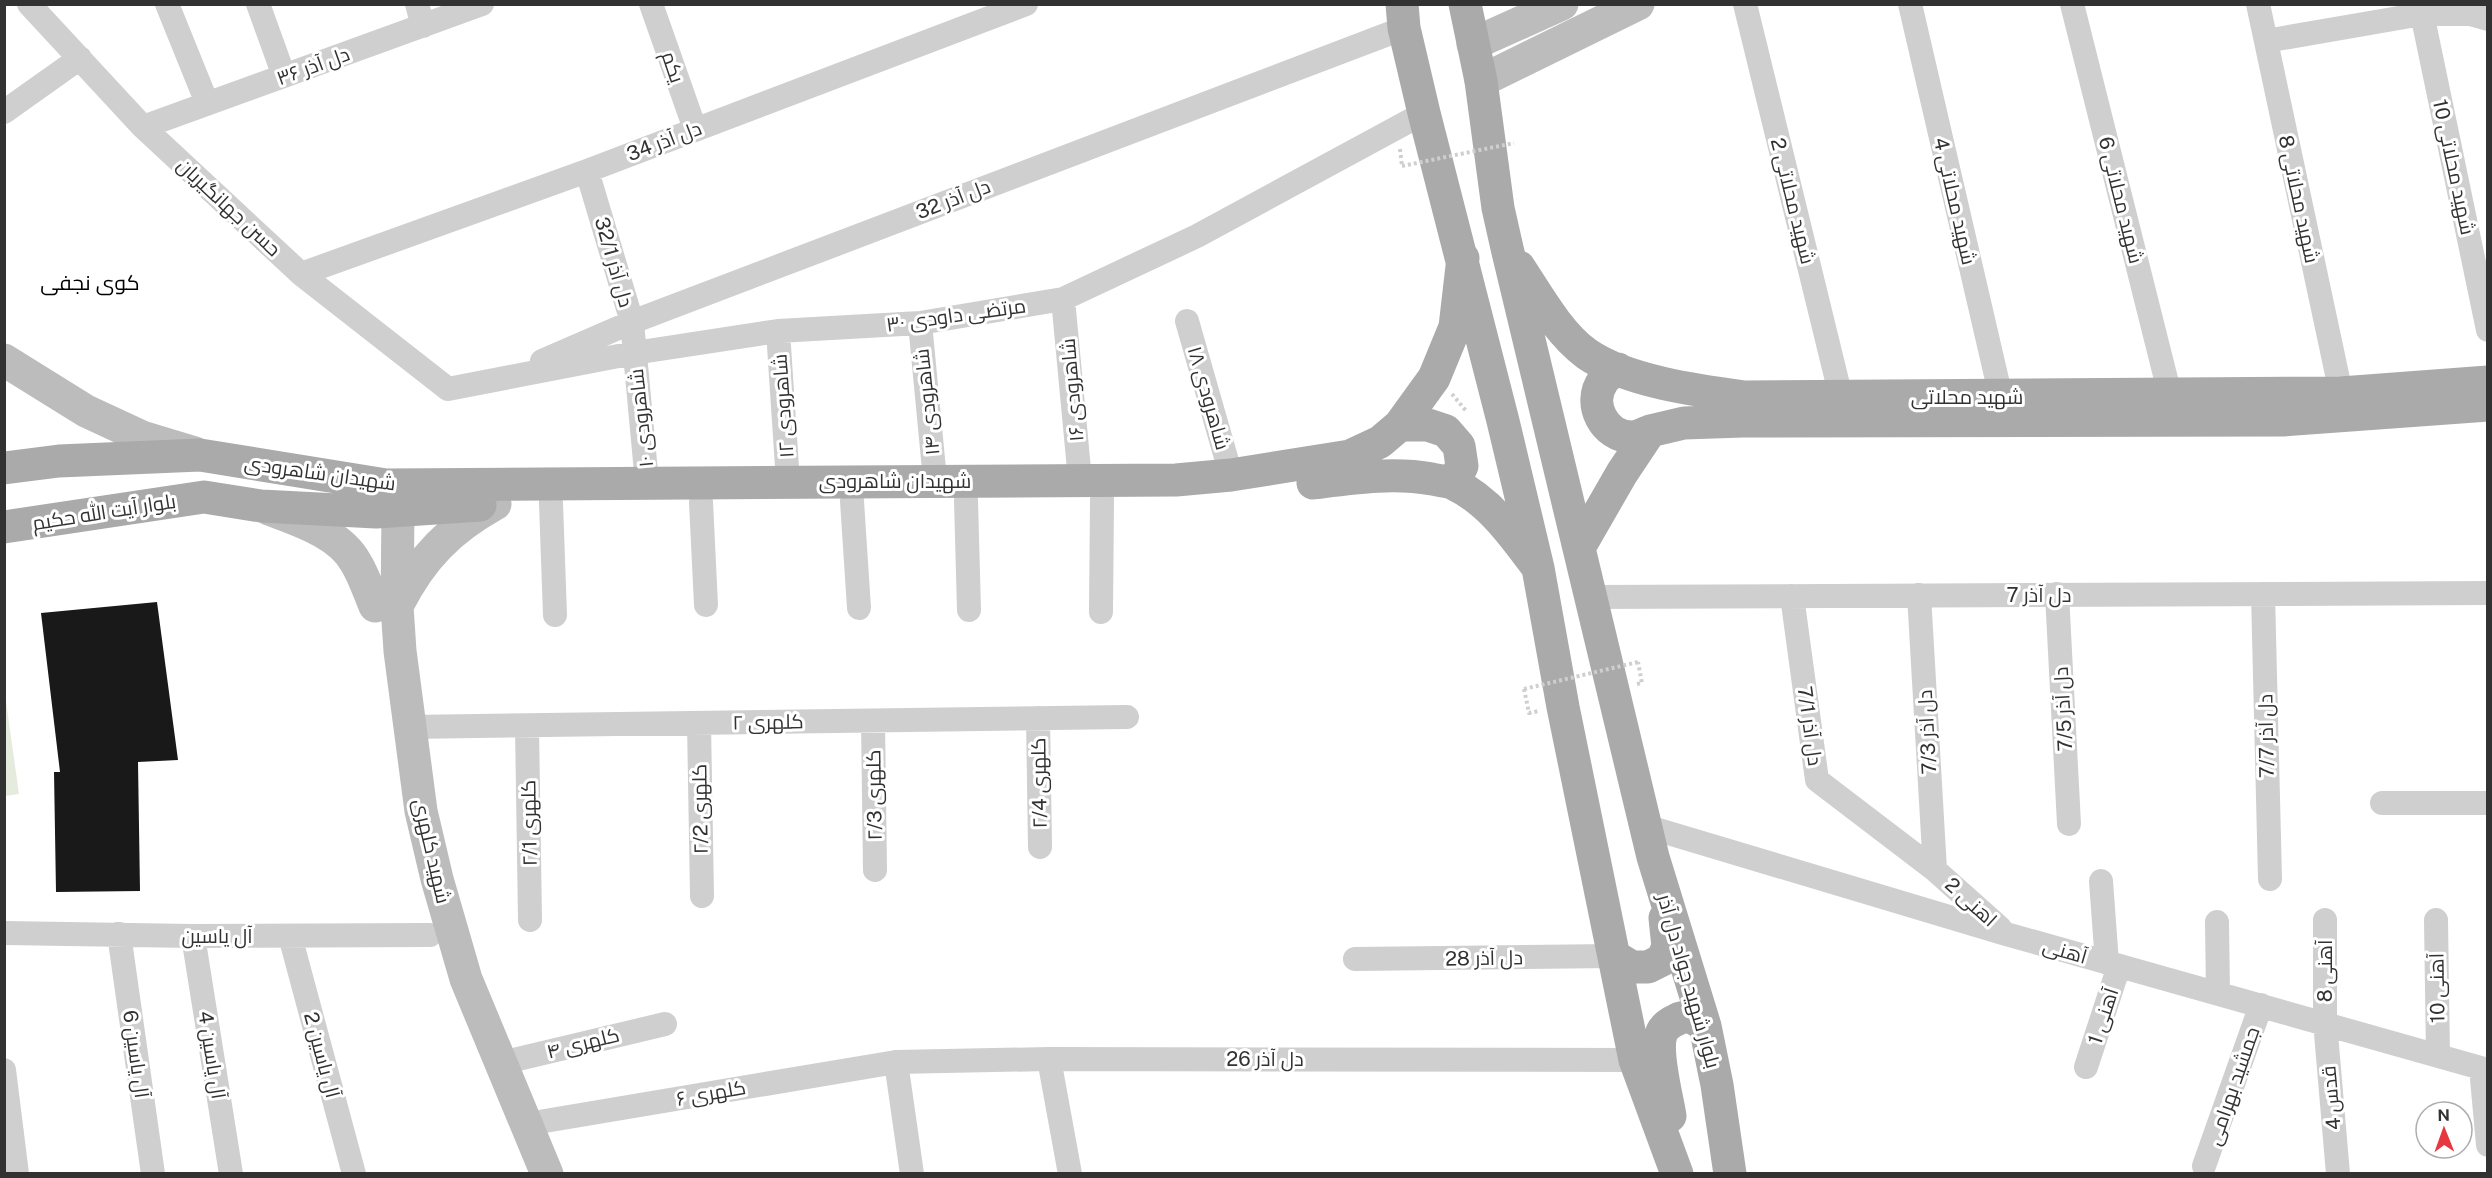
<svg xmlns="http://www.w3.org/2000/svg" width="2492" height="1178" font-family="'Public Sans',Cairo,sans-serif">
<rect width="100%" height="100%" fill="#fff"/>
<path fill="#e5ecde" d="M4,687L19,794L5,796H4Z"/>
<path fill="#191919" d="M157,602L178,760L138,762L140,891L56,892L54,772H60L41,613Z"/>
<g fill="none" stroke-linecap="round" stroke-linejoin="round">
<path stroke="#cfcfcf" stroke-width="4" stroke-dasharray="3 3" stroke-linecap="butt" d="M1400,149L1402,166
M1452,394L1467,412
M1637,684L1642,683L1638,662
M1524,689L1529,713L1539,711"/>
<path stroke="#cfcfcf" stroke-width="24" d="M29,4L143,127L301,274L448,389L634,353L778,331L920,323L1063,299L1197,236L1424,113
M167,4L207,103
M258,4L284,76
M417,4L423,26
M651,4L695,129
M1745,4L1841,397
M1910,4L2001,397
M2072,4L2170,395
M2258,4L2341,393
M2420,4L2488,330
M2266,41L2422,14H2470L2488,19
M4,112L80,58
M143,127L482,4
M587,171L632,322L647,483
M301,274L587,171L1026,4
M1063,299L1080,480
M1187,321L1231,475
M920,323L935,480
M778,331L788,482
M542,361L632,322L1404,28
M966,500L969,610
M852,501L859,608
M701,502L706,605
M551,503L555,615
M2057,594L2069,824
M2263,594L2270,879
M1919,595L1935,870
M1792,596L1817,780L1935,870L2000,928
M1591,597L2488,593
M1101,612L1102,500
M1038,718L1040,847
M873,721L875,870
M699,723L702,896
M527,726L530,920
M409,727L1127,717
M2382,803H2488
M1645,826L2006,934L2488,1070
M2101,881L2107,963
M2325,920V1022L2338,1174
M2436,920L2438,1055
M2217,922L2218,993
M4,933L193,936L430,935
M119,934L153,1174
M193,936L231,1174
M290,936L354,1174
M1355,959L1614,956
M1049,1059L1070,1174
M896,1062L912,1174
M501,1063L665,1024
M2086,1067L2119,966
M2481,1068L2488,1145
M4,1070L17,1174
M527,1124L896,1062L1049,1059L1635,1060
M2204,1166L2261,1005"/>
<path stroke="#bcbcbc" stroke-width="33" d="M1473,44L1562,4
M1481,81L1638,4
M4,360L86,411L142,437L195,453
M269,509C298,520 340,533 356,563C364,576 369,592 375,606
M398,511L397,606L400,651L421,811L437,879L466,979L547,1174
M398,604C422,557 449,530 495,504"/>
<path stroke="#aaa" stroke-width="33" d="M1402,4L1404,28L1424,113L1503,421L1538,568L1563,707L1635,1060L1677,1174
M1465,4L1481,81L1498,208L1507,248L1653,857L1705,1026L1717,1085L1730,1174
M1519,267C1538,296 1559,334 1587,354C1626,381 1698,391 1745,397L2341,393L2488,382
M1618,369C1613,372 1606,376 1603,381C1587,403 1604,437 1632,437C1637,437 1645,433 1650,431
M1400,425H1428L1446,431L1459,446L1462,466L1453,483
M4,468L59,461L200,455L386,485L1176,480L1231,475L1350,456L1380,442L1400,425L1434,378L1455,327L1463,258
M1313,483C1353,478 1392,472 1432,479C1439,481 1448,481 1454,484C1490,501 1515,537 1538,568
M4,527L204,497L261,506L376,512L480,505
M1580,546L1622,473L1650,431L1684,423L1743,421L2283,420L2488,405
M1614,956L1632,967H1648L1662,960L1668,947L1665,918
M1670,1116C1667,1096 1654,1050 1662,1032C1664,1027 1671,1022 1676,1020C1688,1014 1695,1018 1705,1026"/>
<path stroke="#cfcfcf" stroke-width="4" stroke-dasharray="3 3" stroke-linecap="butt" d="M1402,166L1514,143
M1524,689L1638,662"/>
</g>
<g text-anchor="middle" stroke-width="6" stroke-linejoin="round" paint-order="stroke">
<g font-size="20" fill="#323232" stroke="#fff">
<text transform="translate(313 66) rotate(-20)" y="7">دل آذر ۳۶</text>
<text transform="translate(673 67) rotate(71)" y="7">یکم</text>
<text transform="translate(664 141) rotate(-21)" y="7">دل آذر 34</text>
<text transform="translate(2454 167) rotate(78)" y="7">شهید محلاتی 10</text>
<text transform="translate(953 199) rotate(-21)" y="7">دل آذر 32</text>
<text transform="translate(2299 199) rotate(78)" y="7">شهید محلاتی 8</text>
<text transform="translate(2121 200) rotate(76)" y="7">شهید محلاتی 6</text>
<text transform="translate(1793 201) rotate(76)" y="7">شهید محلاتی 2</text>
<text transform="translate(1955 201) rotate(77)" y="7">شهید محلاتی 4</text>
<text transform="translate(229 207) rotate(43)" y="7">حسن جهانگیریان</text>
<text transform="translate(614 262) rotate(74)" y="7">دل آذر 32/1</text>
<text transform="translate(956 315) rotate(-8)" y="7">۳۰ مرتضی داودی</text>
<text transform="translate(1072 390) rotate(-95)" y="7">شاهرودی ۱۶</text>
<text x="1967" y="404">شهید محلاتی</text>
<text transform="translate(1209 398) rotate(74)" y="7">شاهرودی ۱۸</text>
<text transform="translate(927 402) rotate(-96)" y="7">شاهرودی ۱۴</text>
<text transform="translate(783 406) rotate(-94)" y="7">شاهرودی ۱۲</text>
<text transform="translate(641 418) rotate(-96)" y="7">شاهرودی ۱۰</text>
<text transform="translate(320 473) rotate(8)" y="7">شهیدان شاهرودی</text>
<text x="895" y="488">شهیدان شاهرودی</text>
<text transform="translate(104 512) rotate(-9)" y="7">بلوار آیت الله حکیم</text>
<text x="2039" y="602">دل آذر 7</text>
<text transform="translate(2063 709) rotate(-93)" y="7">دل آذر 7/5</text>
<text transform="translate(768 722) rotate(-1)" y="7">کلهری ۲</text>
<text transform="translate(1810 726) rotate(82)" y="7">دل آذر 7/1</text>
<text transform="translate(1927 732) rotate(-93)" y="7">دل آذر 7/3</text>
<text transform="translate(2266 736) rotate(-91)" y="7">دل آذر 7/7</text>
<text transform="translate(1039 783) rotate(-91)" y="7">کلهری ۲/4</text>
<text transform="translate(874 795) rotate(-91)" y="7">کلهری ۲/3</text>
<text transform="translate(700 809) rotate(-91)" y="7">کلهری ۲/2</text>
<text transform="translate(529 823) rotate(-91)" y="7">کلهری ۲/1</text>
<text transform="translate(432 851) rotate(77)" y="7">شهید کلهری</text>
<text transform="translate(1971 902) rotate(42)" y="7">اهنی 2</text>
<text x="217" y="943">آل یاسین</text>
<text transform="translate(2065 951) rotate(16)" y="7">آهنی</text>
<text transform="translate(1484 958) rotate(-1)" y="7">دل آذر 28</text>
<text transform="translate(2325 971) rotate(-90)" y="7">آهنی 8</text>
<text transform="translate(1689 981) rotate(74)" y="7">بلوار شهید جواد دل آذر</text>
<text transform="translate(2437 988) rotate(-91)" y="7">آهنی 10</text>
<text transform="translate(2103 1016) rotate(-72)" y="7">آهنی 1</text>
<text transform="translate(583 1043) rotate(-14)" y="7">کلهری ۴</text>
<text transform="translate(136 1054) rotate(82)" y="7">آل یاسین 6</text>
<text transform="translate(212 1055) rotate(81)" y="7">آل یاسین 4</text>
<text transform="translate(322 1055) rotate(75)" y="7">آل یاسین 2</text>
<text x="1265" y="1066">دل آذر 26</text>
<text transform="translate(2233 1086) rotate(-71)" y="7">جمشید بهرامی</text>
<text transform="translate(711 1093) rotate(-10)" y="7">کلهری ۶</text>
<text transform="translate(2331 1098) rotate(-95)" y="7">قدس 4</text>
</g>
<g font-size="21" fill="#000" stroke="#fff">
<text x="90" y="290">کوی نجفی</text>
</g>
</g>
<rect width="2492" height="1178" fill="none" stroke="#323232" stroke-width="12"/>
<g transform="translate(2444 1130) rotate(359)"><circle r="28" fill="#ffffff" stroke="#adadad" stroke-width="1.5"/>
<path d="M0-4.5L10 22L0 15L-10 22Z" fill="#e7373f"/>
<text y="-9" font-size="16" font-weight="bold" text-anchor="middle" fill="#323232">N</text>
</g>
</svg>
